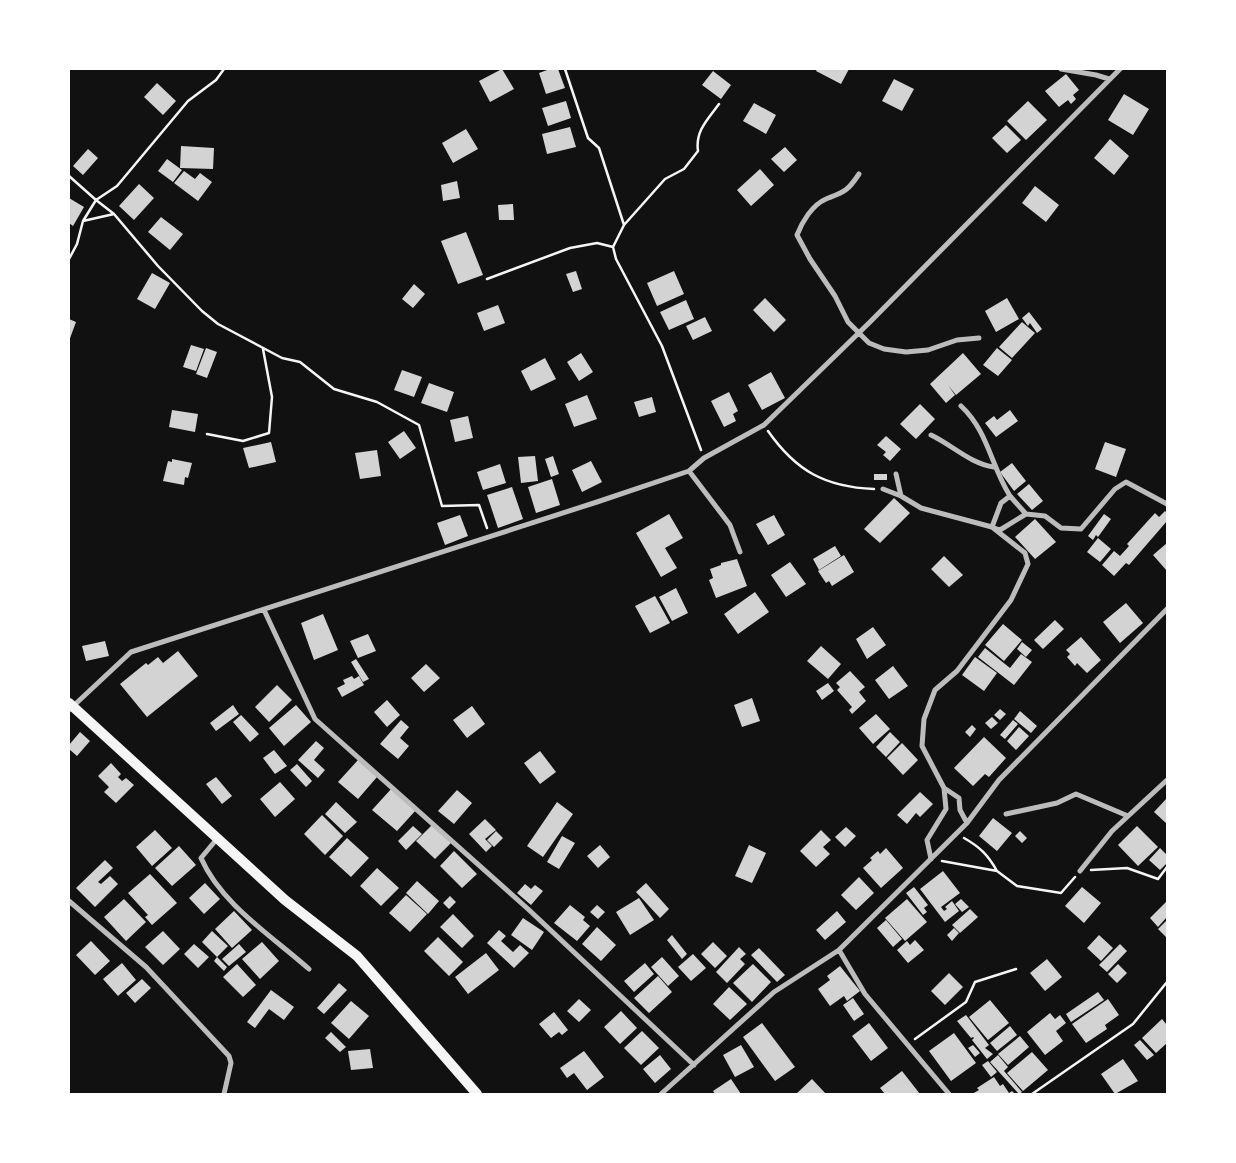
<svg xmlns="http://www.w3.org/2000/svg" width="1236" height="1163" font-family="Overpass,sans-serif">
<rect width="100%" height="100%" fill="#111"/>
<path fill="#d3d3d3" d="M502,69L514,89L490,102L479,81Z
M550,69H558L565,88L546,94L539,73Z
M817,69H849L841,84L816,71Z
M713,71L731,85L721,99L702,85Z
M1066,74L1079,90L1073,95L1076,99L1071,104L1068,100L1059,107L1045,91Z
M894,79L914,89L902,111L882,101Z
M157,83L176,101L163,115L144,97Z
M1124,94L1149,109L1133,135L1108,120Z
M566,101L571,118L548,126L542,108Z
M1028,101L1047,120L1026,140L1007,121Z
M754,103L776,115L766,134L743,121Z
M1006,125L1021,140L1007,153L992,138Z
M570,127L576,147L547,154L542,134Z
M466,129L478,149L453,163L442,143Z
M1110,139L1129,156L1114,175L1094,158Z
M181,146L214,148L213,169L180,168Z
M785,147L797,160L784,172L771,159Z
M88,149L98,158L83,175L73,166Z
M167,159L182,170L173,182L158,171Z
M760,169L774,185L751,206L737,190Z
M184,171L195,179L200,173L212,182L198,201L174,183Z
M457,181L460,198L443,201L441,185Z
M139,184L154,198L134,220L119,206Z
M1035,186L1059,205L1046,222L1022,203Z
M69,198L84,207L73,226L69,223Z
M513,204L514,220H499L498,205Z
M161,217L183,234L170,250L148,232Z
M466,232L483,275L458,284L441,241Z
M576,271L582,289L573,292L566,274Z
M674,271L684,294L657,306L647,283Z
M152,273L170,283L155,309L137,299Z
M414,284L425,294L413,308L402,299Z
M765,298L786,320L774,332L753,310Z
M1007,298L1019,319L996,332L985,311Z
M686,300L694,319L669,330L660,312Z
M498,305L505,323L484,331L477,313Z
M1029,312L1042,329L1037,333L1030,323L1028,326L1022,318Z
M705,317L712,331L693,340L686,326Z
M69,319L76,322L69,341Z
M1022,322L1035,333L1012,358L999,347Z
M191,345L204,349L196,371L183,367Z
M206,348L217,352L207,378L196,374Z
M997,348L1012,360L998,376L983,365Z
M581,353L593,372L579,381L567,362Z
M963,353L981,374L956,395L948,385L955,395L946,403L930,384Z
M545,358L556,379L531,391L521,371Z
M402,370L422,377L414,397L394,390Z
M771,372L785,398L762,410L748,385Z
M429,383L454,392L447,412L421,403Z
M729,392L738,411L733,414L736,421L724,427L711,401Z
M587,395L597,419L574,427L565,404Z
M652,397L656,412L639,417L634,402Z
M920,404L935,419L916,439L900,424Z
M172,410L198,414L195,432L169,427Z
M1010,410L1018,421L996,437L985,423L994,416L997,420Z
M468,416L473,438L455,442L450,420Z
M404,431L416,448L400,459L388,442Z
M886,436L901,449L890,461L883,455L886,452L877,445Z
M271,442L276,462L249,468L243,448Z
M1105,442L1126,449L1116,477L1095,469Z
M377,450L381,476L360,479L355,453Z
M535,456L538,481L521,483L518,457Z
M553,456L559,474L551,477L545,459Z
M172,459L192,463L188,478L185,477L184,485L163,481L168,461L172,462Z
M591,461L602,482L582,492L572,470Z
M1012,463L1026,481L1014,491L1000,472Z
M500,464L506,483L483,490L477,472Z
M874,474H887V480H874Z
M552,479L560,505L536,513L528,487Z
M1029,484L1043,501L1032,510L1017,494Z
M512,487L523,519L498,528L487,495Z
M894,498L910,513L880,543L864,529Z
M1165,511L1167,513V521L1129,565L1126,563L1114,576L1102,565L1114,551L1120,556L1129,546L1127,544L1155,513L1159,517Z
M669,514L683,538L665,548L677,568L661,577L636,533Z
M1104,514L1111,519L1098,537L1096,535L1093,540L1088,536Z
M460,515L468,536L445,545L437,523Z
M774,515L785,535L768,545L756,524Z
M1035,519L1056,542L1035,559L1015,537Z
M1098,538L1111,549L1100,562L1087,552Z
M1167,543V571L1153,555Z
M835,546L841,556L819,570L813,559Z
M844,555L854,572L832,586L829,581L826,583L818,571Z
M944,556L963,575L949,587L931,569Z
M737,559L747,586L716,598L709,580L713,578L710,569L721,565V563Z
M790,562L806,584L786,597L771,575Z
M676,588L688,613L672,621L659,597Z
M755,592L769,612L738,634L724,614Z
M655,596L670,623L650,633L635,606Z
M1126,603L1143,623L1120,643L1103,622Z
M323,614L338,650L314,660L301,623Z
M1055,620L1064,629L1043,649L1034,640Z
M1003,624L1022,640L1004,661L985,645Z
M873,627L886,645L867,659L856,639Z
M368,634L376,651L358,658L350,641Z
M1081,637L1101,660L1087,673L1077,663L1075,666L1067,657L1070,654L1066,650Z
M105,641L109,656L86,661L82,646Z
M1022,642L1032,650L1026,657L1017,649Z
M821,646L841,664L828,679L807,661Z
M985,648L1010,668L1021,654L1032,662L1014,685L978,657Z
M178,651L198,676L147,717L120,684L146,663L148,665L158,657L163,663Z
M975,657L997,673L984,691L962,675Z
M356,659L369,679L363,682L351,662Z
M426,664L440,678L424,692L411,678Z
M893,666L908,686L889,699L875,680Z
M850,671L865,687L859,692L866,701L852,714L849,710L852,707L837,690L840,687L836,683Z
M352,676L354,679L359,676L364,685L342,697L337,688L345,684L343,680Z
M828,683L834,691L822,700L816,691Z
M277,685L292,700L269,722L255,707Z
M752,698L760,721L742,727L734,705Z
M387,700L400,715L387,727L374,712Z
M233,705L239,714L216,731L210,723Z
M296,705L311,722L284,746L269,728Z
M472,706L485,724L467,738L453,720Z
M1000,709L1006,714L1000,720L994,715Z
M1020,711L1037,726L1031,733L1014,719Z
M876,714L890,729L873,744L859,728Z
M241,715L259,734L250,742L233,722Z
M992,717L998,723L991,729L985,723Z
M401,720L409,727L400,738L409,746L398,759L380,744Z
M1013,720L1018,724L1005,739L1000,735Z
M972,725L976,729L970,737L965,732Z
M1019,727L1029,736L1016,750L1007,741Z
M80,732L90,741L77,756L69,749V745Z
M890,732L900,742L886,757L876,747Z
M984,737L1006,758L989,777L985,774L973,786L954,768Z
M316,741L324,748L314,760L325,770L318,778L298,760Z
M902,743L918,760L903,775L887,758Z
M274,750L287,766L275,774L263,758Z
M540,751L556,772L540,784L524,763Z
M358,760L377,777L358,799L338,782Z
M111,763L121,774L118,777L122,781L126,778L134,785L116,803L104,792L109,787L98,776Z
M297,764L312,781L306,787L290,770Z
M216,777L232,796L222,804L206,784Z
M280,782L295,799L275,817L260,799Z
M392,788L416,810L397,831L372,810Z
M457,790L472,803L454,824L438,811Z
M920,792L933,804L920,817L916,813L907,824L897,815Z
M1167,798V824L1154,812Z
M336,802L357,822L345,833L325,814Z
M557,802L573,814L543,857L527,846Z
M322,815L343,836L325,855L304,834Z
M993,818L1012,833L997,851L979,836Z
M485,819L496,830L485,839L492,846L486,852L469,834Z
M432,825L451,843L435,859L416,841Z
M413,826L422,834L406,850L398,841Z
M1137,826L1158,847L1138,866L1118,845Z
M846,827L856,836L845,847L835,837Z
M155,830L172,848L152,866L136,847Z
M821,830L831,840L823,847L830,854L816,867L800,851Z
M496,831L503,838L494,847L487,840Z
M1020,831L1027,838L1022,843L1015,836Z
M562,836L575,843L559,869L547,862Z
M347,838L369,858L351,877L329,857Z
M600,845L610,857L598,868L587,856Z
M749,845L766,853L752,883L735,876Z
M179,846L196,865L172,886L155,868Z
M886,848L903,868L881,888L863,868L872,860L870,858L878,851L880,854Z
M1160,848L1167,855V863L1160,870L1149,860Z
M454,851L477,874L462,888L440,866Z
M105,860L113,868L98,882L101,884L110,876L118,884L95,907L76,888Z
M377,868L399,888L381,906L360,886Z
M943,871L960,893L941,907L944,911L947,909L945,907L952,901L959,911L945,922L920,889Z
M150,874L177,903L152,925L145,917L148,915L128,893Z
M859,877L874,893L856,910L841,895Z
M417,881L439,901L428,914L406,893Z
M205,883L220,899L204,914L189,898Z
M646,883L669,909L660,918L636,892Z
M525,884L531,889L535,885L543,891L531,905L517,893Z
M914,887L928,905L924,908L927,912L923,915L906,893Z
M1082,887L1101,903L1084,923L1065,906Z
M406,895L427,914L410,932L389,913Z
M450,896L456,902L449,909L443,903Z
M639,898L654,920L630,935L616,912Z
M124,899L146,922L126,941L104,917Z
M907,899L927,922L905,941L885,918Z
M961,899L969,907L962,912L955,904Z
M1167,901V917L1158,927L1150,918Z
M570,905L585,917L583,920L590,926L577,941L554,923Z
M597,905L605,912L598,919L590,912Z
M970,909L978,917L960,933L952,925Z
M234,911L252,930L232,948L215,929Z
M837,911L846,922L825,940L816,930Z
M453,914L474,936L462,948L440,927Z
M523,918L544,932L532,950L511,935Z
M886,920L902,939L893,947L877,928Z
M1167,920V935L1166,937L1158,929Z
M597,927L616,945L601,961L582,944Z
M954,928L959,933L952,941L947,935Z
M499,930L506,936L501,941L513,952L520,945L529,953L514,968L487,943Z
M163,931L180,949L163,965L145,947Z
M212,931L228,946L217,957L202,942Z
M672,935L687,954L682,959L667,940Z
M1099,935L1113,948L1101,961L1087,948Z
M438,937L463,962L449,976L424,951Z
M915,940L924,950L908,963L897,950L907,941L910,945Z
M91,941L110,961L95,975L76,955Z
M262,942L279,961L260,979L242,959Z
M713,942L727,956L715,968L701,954Z
M194,944L209,957L198,968L184,954Z
M239,944L246,952L229,966L222,959Z
M1120,944L1127,951L1107,972L1099,965Z
M739,947L746,954L740,959L745,964L727,983L716,972Z
M759,948L785,975L777,982L751,955Z
M486,953L499,970L468,994L455,977Z
M693,954L706,968L691,981L678,967Z
M217,957L227,967L224,971L214,961Z
M662,957L679,976L668,986L651,967Z
M1047,959L1062,977L1045,991L1030,973Z
M122,963L136,980L118,996L103,979Z
M645,963L654,974L634,992L624,981Z
M237,964L256,985L243,997L223,977Z
M753,964L771,982L752,1002L733,983Z
M1118,964L1127,973L1117,983L1108,974Z
M840,966L860,991L847,1001L844,996L830,1006L818,989L830,980L827,976Z
M949,973L963,987L945,1005L931,991Z
M658,976L672,992L649,1013L634,998Z
M142,979L151,988L135,1003L126,993Z
M339,983L347,990L324,1014L317,1008Z
M729,987L747,1004L730,1020L713,1004Z
M271,990L294,1007L284,1020L269,1009L255,1028L247,1022Z
M1098,992L1104,1000L1071,1022L1066,1014Z
M853,998L864,1014L854,1021L843,1005Z
M579,999L591,1010L579,1022L567,1011Z
M1108,999L1119,1015L1105,1025L1107,1029L1086,1043L1072,1024Z
M990,1000L1009,1023L988,1040L969,1017Z
M351,1001L369,1016L349,1039L331,1023Z
M621,1011L637,1028L620,1044L604,1027Z
M554,1012L568,1030L562,1035L559,1032L551,1038L539,1024Z
M1050,1013L1055,1019L1060,1015L1066,1023L1056,1031L1063,1041L1045,1055L1027,1032Z
M966,1015L989,1045L985,1048L993,1054L987,1059L972,1040L974,1038L973,1037L971,1038L957,1021Z
M1162,1019L1167,1025V1043L1156,1053L1142,1038Z
M762,1023L795,1067L775,1081L743,1037Z
M869,1023L888,1048L871,1061L852,1036Z
M1010,1026L1017,1035L997,1051L990,1043Z
M642,1031L659,1048L641,1065L624,1048Z
M331,1032L346,1047L340,1052L325,1038Z
M954,1033L976,1063L951,1081L929,1051Z
M1020,1036L1029,1047L1008,1065L998,1054Z
M1140,1040L1154,1055L1147,1060L1134,1045Z
M741,1045L754,1067L735,1077L723,1055Z
M973,1045L980,1053L975,1057L968,1048Z
M370,1049L373,1068L351,1070L348,1051Z
M584,1051L604,1077L587,1090L574,1073L567,1078L560,1068Z
M1032,1052L1048,1070L1023,1091L1007,1073Z
M660,1055L671,1069L655,1083L643,1069Z
M998,1055L1008,1067L1004,1071L1022,1092L1019,1094L990,1062Z
M1123,1059L1138,1081L1115,1094L1101,1074Z
M988,1061L997,1072L991,1077L982,1065Z
M902,1071L920,1094H885L880,1088Z
M994,1077L1000,1086L1003,1084L1009,1093L1012,1091L1015,1094H972L979,1090L977,1088Z
M731,1079L741,1094H715L713,1091Z
M812,1079L826,1094H796Z"/>
<g fill="none" stroke-linecap="round" stroke-linejoin="round">
<path stroke="#f5f5f5" stroke-width="2.5" d="M565,69L588,138L599,148L624,225L613,247L616,259L662,346L701,450
M69,176L96,200L117,186L188,101L216,80L224,69
M114,214L158,266L202,311L218,324L282,358L300,362L334,389L377,402L419,425L442,506L479,505L487,528
M624,225L665,179L684,169L698,151C695,131 708,119 719,104
M69,259L77,244L83,221L96,200L114,214L83,221
M487,279L570,248L597,243L613,247
M768,431C796,471 825,487 874,489
M207,434L243,441L269,433L272,397L263,349
M964,838C980,847 988,855 997,871
M942,861L997,871L1017,886L1061,893L1075,877
M1091,870L1127,868L1158,879L1167,867
M915,1039L966,1002L975,982L1016,969
M1032,1094L1133,1024L1167,982"/>
<path stroke="#bcbcbc" stroke-width="5" d="M1061,69L1096,75L1109,79
M859,174C847,192 844,192 826,199C812,205 802,222 797,235L810,259L835,296L848,322L869,343L884,349L906,352L928,350L957,340L979,338
M931,435C952,445 971,464 994,467
M689,471L730,525L740,552
M896,474L901,496
M883,489L901,496L921,508L992,527L1001,503L1010,496C991,466 988,431 961,406
M1010,496L1026,514L1045,516L1061,528L1081,529L1115,489L1126,482L1167,504
M994,528L1000,530L1026,514
M264,610L315,719L528,909L694,1065
M69,710L131,652L597,502L689,471L704,458L764,425L870,322L1120,69
M1006,814L1057,803L1076,794L1128,816
M967,823L960,810L959,798L944,788L922,746L924,719L935,690L957,671L1011,600L1028,564L1025,553L992,527
M216,840L201,858C221,904 272,936 309,969
M931,859L927,840L946,809L944,788
M1080,871L1112,831L1167,780
M69,901L146,967L229,1056L231,1063L224,1094
M839,950L865,994L949,1094
M661,1094L774,992L839,950L967,823L999,780L1167,609"/>
<path stroke="#f5f5f5" stroke-width="10" d="M69,703L285,900L357,956L477,1094"/>
</g>
<rect width="1236" height="1163" fill="none" stroke="#ffffff" stroke-width="140"/>
</svg>
